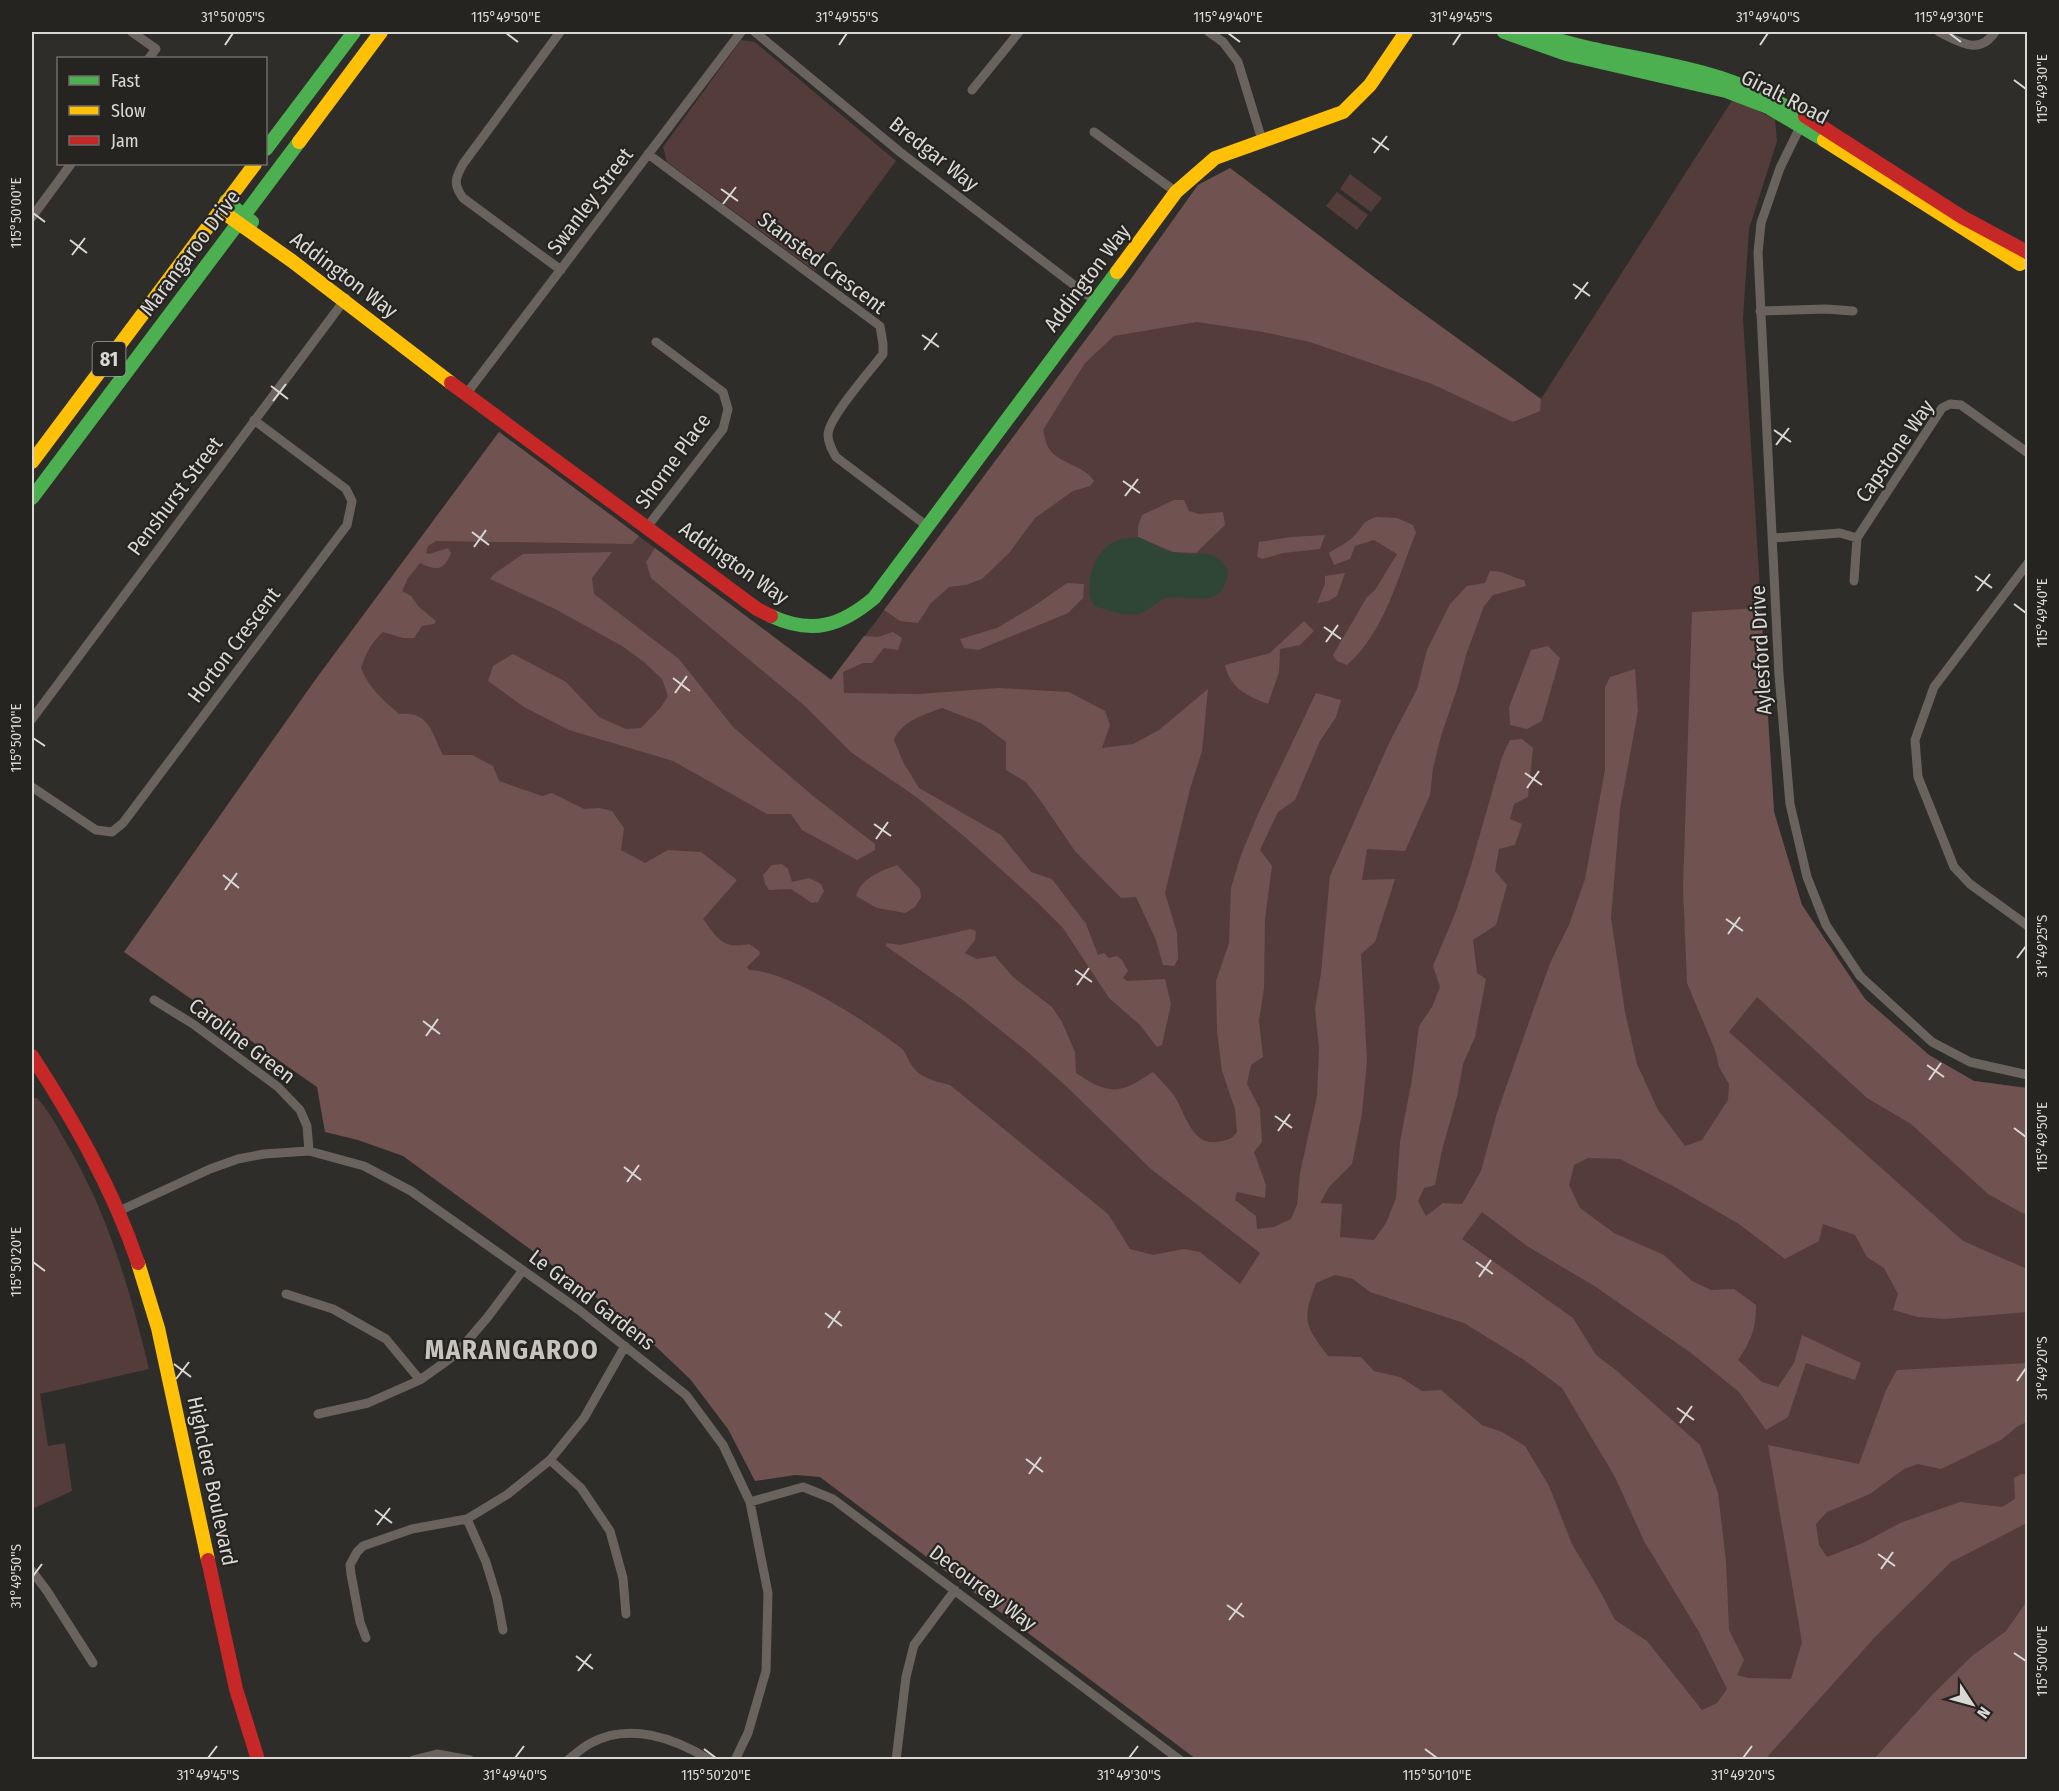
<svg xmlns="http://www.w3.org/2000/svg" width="2059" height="1791" font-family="'Fira Sans Condensed',sans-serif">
<rect width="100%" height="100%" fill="#2f2d2a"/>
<path fill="#543c3b" d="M741,40L755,42L896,161L815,271L667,162L663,147Z
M1733,99L1775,119L1777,141L1749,229L1743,318L1774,812L1802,905L1865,999L1929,1055L1974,1081L2027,1088V1759H1657L313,683L499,432L832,680L1131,279L1198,185L1230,168L1399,296L1541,399Z
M1350,174L1382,198L1371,212L1340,189Z
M1337,192L1368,215L1357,230L1326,206Z
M32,1098H37C49,1111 58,1128 67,1144C109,1216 130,1290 149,1369L40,1394L48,1446L65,1443L72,1491L32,1509Z"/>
<path fill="#705251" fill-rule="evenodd" d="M1230,168L1399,296L1541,399L1540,411L1513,422L1432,384L1310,342L1263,332L1197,322L1114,336L1085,363L1043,430C1044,434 1045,440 1047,445C1055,464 1084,464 1094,481L1090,486L1073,491L1035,518L1009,553L982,579L966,585L949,587L931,603L918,623L900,621L884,610L1131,279L1198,185Z
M499,432L639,536L632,544L436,541L428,546L426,553L429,554L448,548L451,553C444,571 436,571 420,563L408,578L402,591L411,596L419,607L436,621L434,624L422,626L414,638H403L383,632C371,643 366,653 361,668C369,688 383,700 399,714C430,711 431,732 443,755H472L493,766L499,781L542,796L552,793L584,809L600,808L612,811L624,828L621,850L645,863L668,850L701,852L737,880L703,919C717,937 722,950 749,944L759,951L760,954L747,967L749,970C790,971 867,1022 901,1048C907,1053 908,1061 913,1067C920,1078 938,1082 950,1085L1108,1214L1130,1249L1153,1255L1184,1249L1200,1252L1240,1284L1260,1253L1151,1169L1066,1086L1029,1053L964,1001L886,946L887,943L900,945L971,929L976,931L975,940L965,953L977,959L995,956L1013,977L1052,1007L1062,1022L1075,1052L1076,1073C1109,1095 1119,1095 1153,1072C1160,1080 1169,1088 1175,1097C1185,1113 1192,1146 1217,1142C1227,1140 1231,1140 1237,1132L1235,1109L1222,1071L1217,1031L1216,981L1229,943L1231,888L1241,855L1258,814L1316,693L1341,700L1336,717L1320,741L1295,800L1278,812L1260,850L1272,866L1265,919L1264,988L1259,1021L1263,1057L1251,1065L1247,1084L1260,1109L1262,1142L1254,1152L1266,1185L1265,1198L1237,1192L1235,1200L1256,1216L1257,1229L1274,1227L1291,1219L1297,1205L1300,1173L1317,1096L1319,1049L1315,1009L1321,973L1330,876L1389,743L1417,689L1427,650L1450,604L1467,586L1485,583L1490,571C1507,571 1508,577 1524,580L1526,586L1493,595L1484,606L1466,655L1457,689L1441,736L1433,768L1430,795L1405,851L1367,849L1362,880L1395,879L1375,942L1361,954L1367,1060L1362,1113L1352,1164L1329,1187L1320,1203L1342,1204L1340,1237L1374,1240L1386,1223L1396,1198L1400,1142L1412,1079L1419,1026L1432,1007L1440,987L1433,966L1456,911L1470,869L1502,757L1510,740L1522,739L1533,748L1528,797L1514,804L1510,819L1522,824L1515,845L1499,849L1495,871L1507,885L1496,925L1473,940L1477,973L1486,979L1475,1037L1463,1064L1457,1097L1442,1150L1435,1185L1424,1188L1418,1201L1426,1216L1443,1203L1462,1204L1481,1171L1497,1113L1535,1005L1551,961L1569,925L1585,879L1605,770V687L1610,677L1635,669L1638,711L1620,809L1611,918L1625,1012L1637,1064L1658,1110L1685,1146L1702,1140L1728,1100L1729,1084L1719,1067L1715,1050L1687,983L1683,888L1692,612L1761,608L1774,812L1802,905L1865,999L1929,1055L1974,1081L2027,1088V1214L2022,1213L1988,1194L1911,1124L1867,1098L1757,997L1729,1032L1963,1241L2027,1269V1312L1944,1319L1918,1317L1893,1310L1898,1294L1884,1268L1867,1257L1855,1235L1823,1224L1819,1241L1785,1259L1739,1224L1673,1186L1620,1159L1588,1158L1574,1165L1569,1185L1580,1208L1614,1233L1664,1255L1692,1281L1711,1290L1734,1289L1756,1305C1756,1329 1751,1341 1738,1360L1762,1382L1778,1387L1794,1363L1802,1335L1861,1363L1855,1380L1806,1363L1788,1417L1766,1430L1739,1392L1691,1353L1596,1287L1527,1246L1482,1212L1462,1239L1573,1318L1596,1355L1617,1371L1700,1445L1718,1493L1726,1561L1729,1630L1744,1660L1737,1675L1748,1678L1791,1679L1802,1642L1768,1445L1859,1464L1886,1390L1897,1370L2027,1363V1422L2018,1426L2001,1440L1941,1469L1918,1464L1904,1469L1870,1494L1827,1512L1816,1524L1819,1545L1827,1557L1863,1543L1900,1523L1960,1502L2002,1507L2015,1499L2014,1478L2021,1474H2027V1523L1951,1562L1875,1637L1768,1756L1769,1759H1196L820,1477L795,1475L755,1481L728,1429L690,1379L631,1323L403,1156L358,1140L325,1132L317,1087L124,952L313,683ZM1335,1275L1353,1279L1370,1292L1464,1323L1524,1360L1562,1388L1615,1477L1644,1541L1699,1632L1727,1689L1717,1703L1702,1710L1647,1641L1615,1620L1600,1591L1572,1544L1549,1486L1525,1446L1502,1432L1482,1425L1441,1390L1422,1391L1400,1377L1374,1371L1361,1357L1328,1356C1304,1324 1302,1321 1316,1283Z
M1174,500H1184L1189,511L1199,514L1223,512L1225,525L1196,553L1173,552L1138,537V526L1142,515Z
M1376,517L1397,518L1413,525L1416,533C1397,578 1385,632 1347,665L1337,661L1333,655L1367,597L1375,590L1397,554L1374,540L1355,546L1350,559L1334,565L1329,553C1336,548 1349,542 1354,536C1365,525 1360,523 1376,517Z
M1325,535L1320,549L1283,553L1262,559L1257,557L1259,542L1291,537Z
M655,548L831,680L864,636L878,637L893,632L902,638L898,650L884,648L872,663H863L843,672L844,693L919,694L999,688L1069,692L1105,711L1110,725L1102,748L1133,744L1159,730L1208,689L1202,751L1190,789L1165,893L1177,933L1178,959L1174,966L1163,965L1156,940L1136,897L1121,898L1075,851L1040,800L1026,782L1006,770V742L981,723L942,708C923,715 902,721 894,740L903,762L919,788L1001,835L1031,872L1052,879L1086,924L1098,955L1104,953L1109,958L1117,956L1122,960L1128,971L1123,978L1127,981L1165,979L1171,1004L1162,1045L1157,1047L1140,1025L1109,998L1063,928L1037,902L965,837L915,796L852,753L805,706L651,578L646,562Z
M612,552L592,578L594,594L679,659L733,727L813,796L875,844V850L857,860L802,830L791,814H767L673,761L569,730L524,707L488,681L493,666L513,654L566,682L599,717L626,729L641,728L661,707L668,696L662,679L644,662L622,646L557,610L490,579L494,574L523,554Z
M1345,573L1337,596L1328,601L1317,603L1325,584V576Z
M1067,583L1084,584L1083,598L1068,613L978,650L964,648L960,639L997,628L1034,606Z
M1304,621L1314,631L1300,645L1280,649L1279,672L1268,704C1248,696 1230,689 1225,665L1270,653Z
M1548,646L1560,658L1542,721L1527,729L1510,725L1509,707L1531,650Z
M782,864L788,869L792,882L809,878L821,884L824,891L818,902L812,903L791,889L769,890L765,884L763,875L772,865Z
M897,865L920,889L921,897L915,907L905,913L877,908L856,896C861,878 881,871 897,865Z
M2027,1601V1759H1874L1934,1693L1972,1656L2006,1631Z"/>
<path fill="#2f4634" d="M1138,537C1148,541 1162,550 1173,552C1197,558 1211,544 1228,570C1223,615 1192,591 1163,599C1156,602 1151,609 1144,612C1131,619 1108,610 1094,606C1082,585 1094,549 1118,540C1124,538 1132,538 1138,537Z"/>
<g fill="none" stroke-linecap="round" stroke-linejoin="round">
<path stroke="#6a635d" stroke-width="9" d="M132,32L156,49L149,58
M560,32L463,164C455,179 453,184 463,198L561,270
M755,32L900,152L1095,301
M1209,32L1223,42L1238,62L1262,140
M1939,32C1960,42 1979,56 1995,32
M972,90L1019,32
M1803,121L1780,168L1761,223L1758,253L1779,675L1790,804L1807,877L1826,925L1860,976L1932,1042L1970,1062L2028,1075
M1094,132L1176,192
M648,154L880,326L883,344V354C871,370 828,418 828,435C828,443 832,450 836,457L927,526
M32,217L71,164
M1760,311L1826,309L1853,311
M467,393L741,32
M647,527L723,429L728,409L723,392L656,342
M1774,538L1840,533L1857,538
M2028,563L1934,687L1915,740L1918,777L1954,867L1970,884L2028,926
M1854,581L1857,538L1942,408L1950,404L1961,405L2028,453
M32,719L346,298
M32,787L96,830L112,832L123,823L347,525L352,501L346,489L254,420
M154,1000L193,1024L278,1087L300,1110L307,1126L309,1151
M119,1211L210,1169L238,1159L264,1154L309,1151L364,1166L411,1191L579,1310L686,1395L723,1445L750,1502L768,1593L766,1671L748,1733L735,1760
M286,1294L333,1309L386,1339L420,1380
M318,1414L368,1403L420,1380L455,1355L487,1318L523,1270
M550,1460L581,1488L610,1531L623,1578L626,1614
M750,1502L803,1487L833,1499L1180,1760
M467,1519L486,1562L497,1598L503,1630
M32,1571L47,1591L93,1663
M366,1638L360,1622L351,1574L350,1565L357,1552L363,1546L412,1529L467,1519L508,1494L550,1460L584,1418L625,1346
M413,1760L437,1754L470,1760
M568,1760C575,1754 583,1747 591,1743C629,1722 675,1738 710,1760
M896,1760L906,1677L914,1645L955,1590"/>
<path stroke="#4caf50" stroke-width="14" d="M1504,32L1566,54L1726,91L1768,107L1824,140
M1531,32C1590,52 1652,58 1711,75C1744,84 1775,101 1805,116
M266,149L354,32
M226,201L252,222
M32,498L299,142
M771,616C812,635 841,626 874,598L1117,272"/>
<path stroke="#ffc107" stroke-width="14" d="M1824,140L2020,264
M299,142L381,32
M220,210L292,261L451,383
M1117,272L1176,192L1215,158L1343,112L1370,85L1406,32
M32,462L255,164
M138,1263L158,1328L208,1560"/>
<path stroke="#c62828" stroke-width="14" d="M1805,116L1962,217L2027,252
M451,383L757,609L771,616
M32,1056C74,1121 113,1189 138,1263
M208,1560L236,1689L258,1760"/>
</g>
<path fill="none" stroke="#d9d8d5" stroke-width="2" d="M506,33L518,42M1228,33L1240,42M1949,33L1961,42M225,45L233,33M839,45L847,33M1453,45L1461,33M1760,45L1768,33M2014,80L2026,89M1372,138L1389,150M1374,153L1387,136M721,189L738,201M723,204L736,187M33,213L45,222M70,240L87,253M72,255L85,238M1573,284L1590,296M1575,299L1588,282M922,335L939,347M924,350L937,333M271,386L288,399M273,401L286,384M1774,430L1791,442M1776,445L1789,428M1123,481L1140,493M1125,496L1138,479M472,532L489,545M474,547L486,530M1975,576L1992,588M1977,591L1990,574M2014,604L2026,613M1324,627L1341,639M1326,642L1338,625M673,678L690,691M675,693L687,676M33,738L45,746M1525,773L1542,785M1527,788L1539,771M874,824L891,836M876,839L888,822M223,875L239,888M225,890L237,873M1726,919L1743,931M1728,934L1740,917M2017,958L2026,946M1075,970L1092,982M1077,985L1089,968M423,1021L440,1034M426,1036L438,1019M1927,1065L1944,1077M1929,1080L1941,1063M1275,1116L1292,1128M2014,1128L2026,1137M1278,1131L1290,1114M624,1167L641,1180M627,1182L639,1165M33,1262L45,1271M1476,1262L1493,1274M1479,1277L1491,1260M825,1313L842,1326M828,1328L840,1311M174,1364L191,1377M176,1379L189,1362M2017,1381L2026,1368M1677,1408L1694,1420M1680,1423L1692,1406M1026,1459L1043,1472M1029,1474L1041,1457M375,1510L392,1523M377,1525L390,1508M1878,1554L1895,1566M1881,1569L1893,1552M33,1576L42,1564M1227,1605L1244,1617M1229,1620L1242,1603M2014,1653L2026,1661M576,1656L593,1669M578,1671L591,1654M704,1749L716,1758M1425,1749L1437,1758M208,1758L217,1746M515,1758L524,1746M1129,1758L1138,1746M1743,1758L1752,1746"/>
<g text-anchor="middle" stroke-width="4.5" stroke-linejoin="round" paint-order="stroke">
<rect fill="#262420" stroke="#a3a29f" stroke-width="1.5" x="92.5" y="342" width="33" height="34" rx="4.5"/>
<g font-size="20" font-weight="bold" fill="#d9d8d5">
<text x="109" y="366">81</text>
</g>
<g font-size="21" fill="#d9d8d5" stroke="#262420">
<text transform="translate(1785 97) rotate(27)" y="7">Giralt Road</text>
<text transform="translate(934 154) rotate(38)" y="7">Bredgar Way</text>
<text transform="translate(590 201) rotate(-53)" y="7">Swanley Street</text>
<text transform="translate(190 253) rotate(-53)" y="7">Marangaroo Drive</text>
<text transform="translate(822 263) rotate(37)" y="7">Stansted Crescent</text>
<text transform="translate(344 275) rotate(37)" y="7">Addington Way</text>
<text transform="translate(1087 278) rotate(-53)" y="7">Addington Way</text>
<text transform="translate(1895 451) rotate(-55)" y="7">Capstone Way</text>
<text transform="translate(673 461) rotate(-54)" y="7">Shorne Place</text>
<text transform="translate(175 496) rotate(-53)" y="7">Penshurst Street</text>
<text transform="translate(734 563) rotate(35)" y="7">Addington Way</text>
<text transform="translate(234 645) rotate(-53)" y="7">Horton Crescent</text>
<text transform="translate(1761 650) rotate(-93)" y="7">Aylesford Drive</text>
<text transform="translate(242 1041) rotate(37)" y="7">Caroline Green</text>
<text transform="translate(592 1300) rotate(37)" y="7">Le Grand Gardens</text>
<text transform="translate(212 1481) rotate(78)" y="7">Highclere Boulevard</text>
<text transform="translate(983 1588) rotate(37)" y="7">Decourcey Way</text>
</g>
<g font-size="27" font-weight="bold" letter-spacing="1.5" fill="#c7c4bf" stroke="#262420">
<text x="512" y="1359">MARANGAROO</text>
</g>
</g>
<rect width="2059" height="1791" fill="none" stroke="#262420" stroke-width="66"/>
<rect x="57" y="57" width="210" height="108" fill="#262420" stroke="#6e6c68" stroke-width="1.5"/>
<rect x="69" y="76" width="30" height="9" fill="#4caf50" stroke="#6e6c68" stroke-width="1.5"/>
<text x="111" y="87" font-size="18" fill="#d9d8d5">Fast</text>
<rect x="69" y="106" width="30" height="9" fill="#ffc107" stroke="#6e6c68" stroke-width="1.5"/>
<text x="111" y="117" font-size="18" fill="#d9d8d5">Slow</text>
<rect x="69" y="136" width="30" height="9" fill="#c62828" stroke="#6e6c68" stroke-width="1.5"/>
<text x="111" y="147" font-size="18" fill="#d9d8d5">Jam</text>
<g transform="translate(1972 1704) rotate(126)" stroke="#262420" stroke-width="4.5" paint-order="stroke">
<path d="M0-4.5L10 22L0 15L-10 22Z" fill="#d9d8d5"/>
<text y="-9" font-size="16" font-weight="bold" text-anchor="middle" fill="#d9d8d5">N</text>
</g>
<rect x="33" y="33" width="1993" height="1725" fill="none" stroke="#d9d8d5" stroke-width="2"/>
<g font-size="15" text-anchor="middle" fill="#d9d8d5">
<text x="233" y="22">31°50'05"S</text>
<text x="506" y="22">115°49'50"E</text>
<text x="847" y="22">31°49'55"S</text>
<text x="1228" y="22">115°49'40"E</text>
<text x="1461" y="22">31°49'45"S</text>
<text x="1768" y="22">31°49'40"S</text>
<text x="1949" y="22">115°49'30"E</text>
<text transform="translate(2042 89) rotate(-90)" y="5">115°49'30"E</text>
<text transform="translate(16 213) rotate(-90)" y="5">115°50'00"E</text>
<text transform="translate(2042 613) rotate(-90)" y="5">115°49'40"E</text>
<text transform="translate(16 738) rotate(-90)" y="5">115°50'10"E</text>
<text transform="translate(2042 946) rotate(-90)" y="5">31°49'25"S</text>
<text transform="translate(2042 1137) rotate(-90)" y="5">115°49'50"E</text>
<text transform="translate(16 1262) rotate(-90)" y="5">115°50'20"E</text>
<text transform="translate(2042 1368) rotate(-90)" y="5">31°49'20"S</text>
<text transform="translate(16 1576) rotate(-90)" y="5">31°49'50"S</text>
<text transform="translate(2042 1661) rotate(-90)" y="5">115°50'00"E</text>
<text x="208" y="1780">31°49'45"S</text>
<text x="515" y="1780">31°49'40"S</text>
<text x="716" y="1780">115°50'20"E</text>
<text x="1129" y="1780">31°49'30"S</text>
<text x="1437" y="1780">115°50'10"E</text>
<text x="1743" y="1780">31°49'20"S</text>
</g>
</svg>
